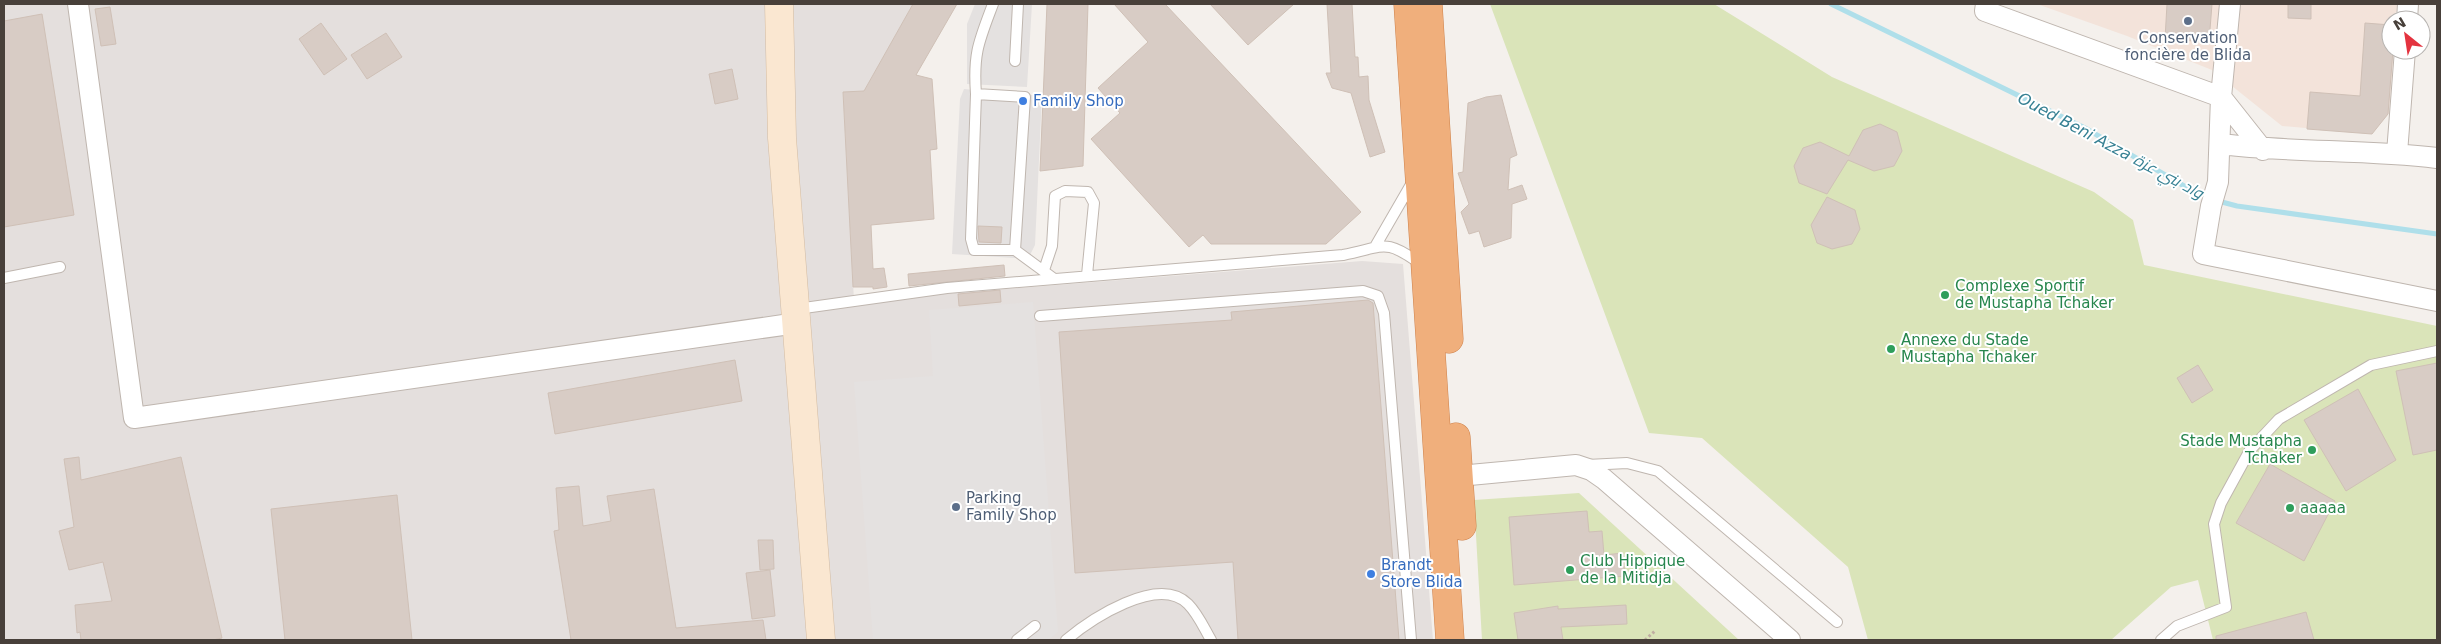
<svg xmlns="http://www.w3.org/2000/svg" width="2441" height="644" font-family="'DejaVu Sans',Cairo,sans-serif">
<rect width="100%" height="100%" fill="#f4f0ec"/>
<path fill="#f3e3da" d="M2037,4H2397L2396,20H2391V50H2394L2389,113L2372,134L2282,126L2212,70L2127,36Z"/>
<path fill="#e4dfdd" d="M4,4H913L864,91L843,92L854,301L1362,261L1403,264L1433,640H4Z"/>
<path fill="#dae4b9" d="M1490,4H1714L1832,77L2094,192L2133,220L2144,265L2437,326V640H2213L2198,580L2171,587L2111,640H1868L1848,567L1702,438L1649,433Z
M1579,493L1739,640H1482L1474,500Z"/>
<path fill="#e4e1e0" d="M975,4H1032L1027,87L967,84V24Z
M964,89L1042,96L1035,245L1028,259L952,254L960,99Z
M1033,302L1058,632L1048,640H873L854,382L933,376L929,310Z"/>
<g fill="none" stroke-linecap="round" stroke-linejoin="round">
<path stroke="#afdfea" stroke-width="5" d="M1831,4L2085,128L2196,193L2210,198
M2218,201L2237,206L2437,234"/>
</g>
<path fill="#d8ccc5" stroke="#cfc0b6" d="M913,4H957L916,75L932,79L937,149L930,150L934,219L871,225L873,269L884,268L887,287L873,289V287H853L843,92L864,91Z
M1047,4H1088L1083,166L1040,171Z
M1114,4H1165L1361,212L1326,244H1211L1203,235L1189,247L1091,139L1120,113L1098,88L1148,42Z
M1210,4H1294L1248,45Z
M1327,4H1352L1355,57H1358L1359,77L1368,76L1369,100L1385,152L1370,157L1351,93L1332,88L1326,73H1331Z
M2167,4H2212L2209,42L2165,39Z
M2288,4H2311V19L2288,18Z
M110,7L116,44L101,46L95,9Z
M42,14L74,215L4,227V21Z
M321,23L347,59L324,75L299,39Z
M2365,23L2391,25V50H2393L2388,114L2372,134L2307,129L2310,92L2360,96Z
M386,33L402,57L367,79L351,55Z
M732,69L738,99L715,104L709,74Z
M1501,95L1517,155L1510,158L1508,190L1522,185L1527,199L1512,204L1511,238L1484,247L1479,231L1469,234L1461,212L1469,204L1458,173L1463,172L1468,103L1486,97Z
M1880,124L1897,132L1902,151L1894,166L1874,171L1848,160L1827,194L1799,183L1794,166L1803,148L1820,142L1849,156L1863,130Z
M1827,197L1855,210L1860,229L1852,244L1832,249L1817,243L1811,225Z
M978,226L1002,227L1001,243L979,242Z
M1004,265L1005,276L909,286L908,274Z
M1000,290L1001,302L959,306L958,294Z
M1368,300L1373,303L1399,640H1238L1233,562L1075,573L1059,332L1232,320L1231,312Z
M735,360L742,401L555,434L548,393Z
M2437,363V450L2413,455L2396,371Z
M2198,365L2213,390L2192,403L2177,378Z
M2358,389L2396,460L2346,491L2304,420Z
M79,457L81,480L181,457L222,638L213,640H81L80,632L77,633L75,605L112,601L103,562L69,570L59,531L74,527L64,459Z
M2270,464L2335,501L2304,561L2236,523Z
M579,486L583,526L611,521L607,496L654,489L676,628L763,620L766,640H571L554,531L559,530L556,488Z
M397,495L412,640H285L271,509Z
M1587,511L1589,532L1602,531L1604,555L1623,553L1625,576L1514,585L1509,517Z
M758,540H773L774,569L760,570Z
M770,570L775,616L752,619L746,573Z
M1626,605L1627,624L1561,627L1563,640H1518L1514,613L1558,606V609Z
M2306,612L2314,640H2216V636Z"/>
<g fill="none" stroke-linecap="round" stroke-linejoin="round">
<defs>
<path id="lane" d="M1015,61L1018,4
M976,94C973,53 979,41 993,4
M1376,245L1413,181
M1015,250L1025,97L976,94L971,239L974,250H1015L1053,278
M1044,270L1052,246L1055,196L1065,191L1088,192L1094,203L1087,275
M4,278L60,267
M797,309L947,288L1343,255C1385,247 1384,237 1422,265
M1040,316L1363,291L1378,296L1384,313L1411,640
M1587,465L1627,463L1658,471L1837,622
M1017,640L1035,626
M1066,640C1090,620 1158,574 1188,604C1198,614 1204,628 1211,640
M2161,640L2177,626L2226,607L2214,524L2221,503L2250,450L2279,419L2371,365L2437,351"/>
<path id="street" d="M78,4L134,418L797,323
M1986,4L1985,11L2221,97L2263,150
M2230,4L2221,97L2218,182L2211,206L2203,254L2437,301
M2407,20L2408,4
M2221,144C2293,153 2365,149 2437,158
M2397,153L2405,50
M1459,476L1576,465L1591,470L1604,479L1790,640"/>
<path id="secondary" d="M779,4L782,138L821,640"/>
<path id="highway" d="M1408,4L1450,640
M1428,4L1449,339
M1456,437L1462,526"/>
</defs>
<use href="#lane" stroke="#bfb6af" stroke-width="12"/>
<use href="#street" stroke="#bfb6af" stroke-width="22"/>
<use href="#secondary" stroke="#d2bba2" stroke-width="29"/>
<use href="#highway" stroke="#ce824c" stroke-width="29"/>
<path stroke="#bfaea2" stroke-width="3" stroke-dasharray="2.5 2.5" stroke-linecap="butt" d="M1645,640L1656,630"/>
<use href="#lane" stroke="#fff" stroke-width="10"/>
<use href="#street" stroke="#fff" stroke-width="20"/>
<use href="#secondary" stroke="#fae7d1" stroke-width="28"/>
<use href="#highway" stroke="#f0af7c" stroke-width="28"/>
</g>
<g fill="#5c6f8a" stroke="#fff" stroke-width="2">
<circle cx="2188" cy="21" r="5"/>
<circle cx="956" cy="507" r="5"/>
</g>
<g fill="#3f7fe0" stroke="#fff" stroke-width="2">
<circle cx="1023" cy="101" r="5"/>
<circle cx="1371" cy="574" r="5"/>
</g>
<g fill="#2e9e5b" stroke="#fff" stroke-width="2">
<circle cx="1945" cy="295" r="5"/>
<circle cx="1891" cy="349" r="5"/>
<circle cx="2312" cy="450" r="5"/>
<circle cx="2290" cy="508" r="5"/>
<circle cx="1570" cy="570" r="5"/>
</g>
<g text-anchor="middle" stroke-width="4" stroke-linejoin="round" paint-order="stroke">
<g font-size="15" fill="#4e5e75" stroke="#fff">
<text x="2188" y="43">Conservation<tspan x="2188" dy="17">foncière de Blida</tspan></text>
<text x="966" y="503" text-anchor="start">Parking<tspan x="966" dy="17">Family Shop</tspan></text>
</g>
<g font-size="15" fill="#366cbe" stroke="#fff" text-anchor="start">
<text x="1033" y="106">Family Shop</text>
<text x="1381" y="570">Brandt<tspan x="1381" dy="17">Store Blida</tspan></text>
</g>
<g font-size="15" fill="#27864d" stroke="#fff" text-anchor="start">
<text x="1955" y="291">Complexe Sportif<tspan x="1955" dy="17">de Mustapha Tchaker</tspan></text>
<text x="1901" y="345">Annexe du Stade<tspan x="1901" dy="17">Mustapha Tchaker</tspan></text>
<text x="2302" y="446" text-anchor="end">Stade Mustapha<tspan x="2302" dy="17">Tchaker</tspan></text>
<text x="2300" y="513">aaaaa</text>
<text x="1580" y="566">Club Hippique<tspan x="1580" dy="17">de la Mitidja</tspan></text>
</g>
<g font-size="16" font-style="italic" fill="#368093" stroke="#fff">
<text transform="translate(2111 145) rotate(28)" y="6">Oued Beni Azza واد بني عزة</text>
</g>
</g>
<rect width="2441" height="644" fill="none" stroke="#48403a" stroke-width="10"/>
<g transform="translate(2406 35) rotate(330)"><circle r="24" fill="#ffffff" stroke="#b6b3b0"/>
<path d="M0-4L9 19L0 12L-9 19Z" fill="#e4333f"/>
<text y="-8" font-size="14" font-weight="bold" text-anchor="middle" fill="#48403a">N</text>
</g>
</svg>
